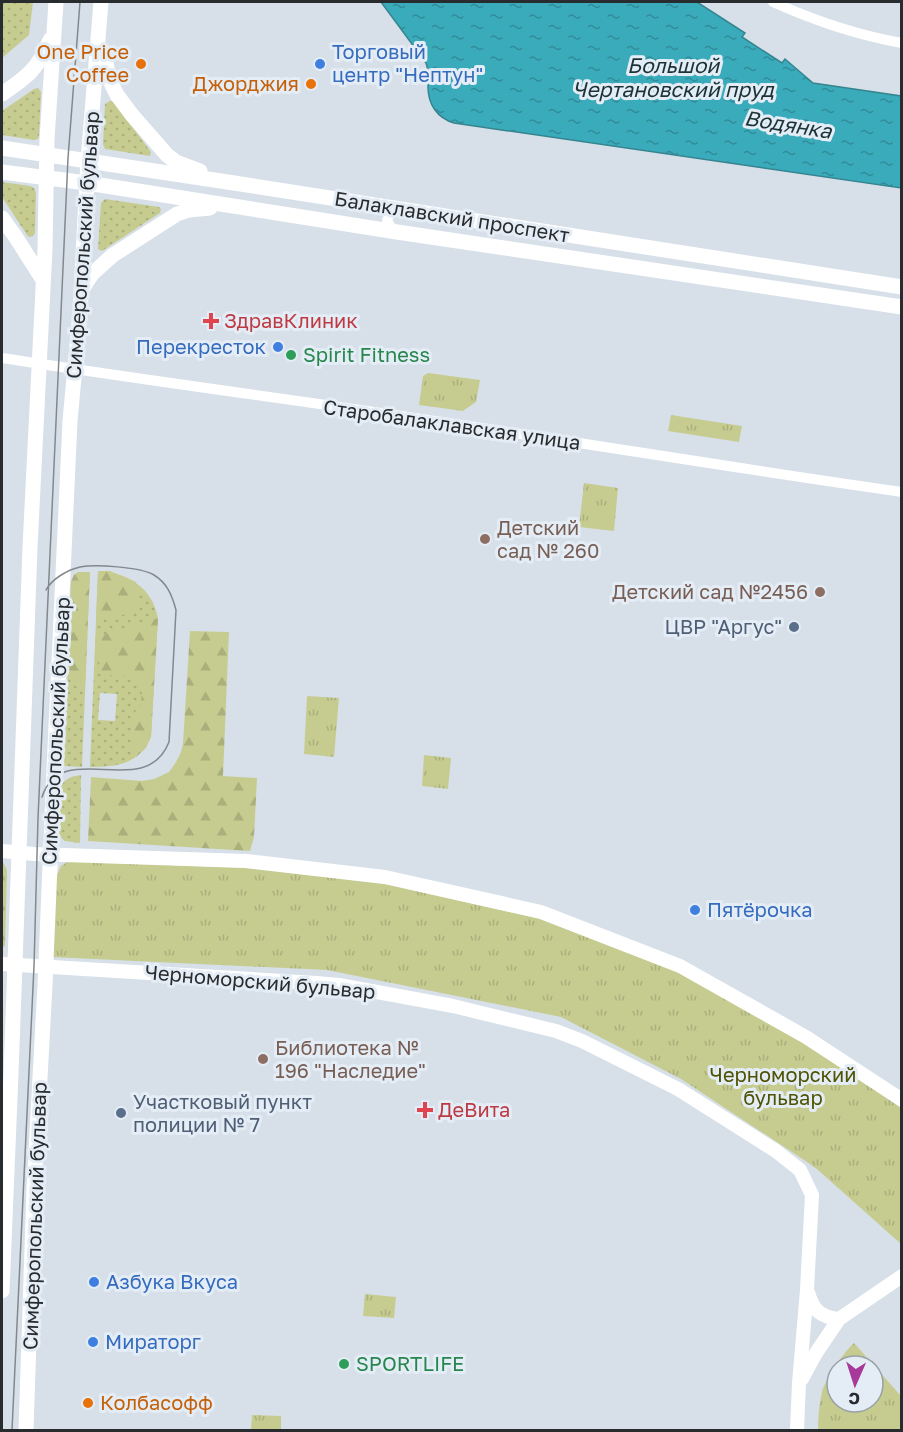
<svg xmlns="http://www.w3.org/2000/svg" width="903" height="1432" font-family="'Golos Text',sans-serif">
<defs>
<pattern id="grass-dots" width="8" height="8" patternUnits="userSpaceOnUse" patternTransform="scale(1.5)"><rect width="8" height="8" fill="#c6cc90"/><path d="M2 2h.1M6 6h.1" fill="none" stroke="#aaaf7c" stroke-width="1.8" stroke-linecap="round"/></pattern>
<pattern id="forest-firs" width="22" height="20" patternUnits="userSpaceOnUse" patternTransform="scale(1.5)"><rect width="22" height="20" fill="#c6cc90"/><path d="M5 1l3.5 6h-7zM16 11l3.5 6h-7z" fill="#aaaf7c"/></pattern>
<pattern id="park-tufts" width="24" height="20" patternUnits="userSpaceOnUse" patternTransform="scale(1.5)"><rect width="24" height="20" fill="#c6cc90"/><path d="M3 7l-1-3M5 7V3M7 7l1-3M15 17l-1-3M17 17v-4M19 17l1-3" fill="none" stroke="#aaaf7c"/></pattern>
<pattern id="water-ripples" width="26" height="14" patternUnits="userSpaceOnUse" patternTransform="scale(1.5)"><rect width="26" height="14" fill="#3aabba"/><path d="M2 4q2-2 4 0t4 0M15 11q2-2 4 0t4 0" fill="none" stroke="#318b98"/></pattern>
</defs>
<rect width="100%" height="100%" fill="#d7e0e9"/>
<path fill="url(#grass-dots)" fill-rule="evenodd" d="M3,2H33L29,35L2,58V18Z
M38,88L41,92L39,136L38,139L34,140L2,135V111L34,89Z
M110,101H113L151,152L150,156L105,149L103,144L105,104Z
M2,182L30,186L34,188L36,193L35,233L33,236L29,237L27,235L2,197Z
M105,199L159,207L161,209L160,213L102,251L98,249L101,203Z
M98,571C128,573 152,587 158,618L151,737C139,764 118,767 90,767ZM100,693L117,694L115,721L98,720Z
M78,572H90L82,767L64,766L71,582L74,575Z
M81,775L80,843L65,841C62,839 61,837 59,834C58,828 58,791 61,786C65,778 73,776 81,775Z"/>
<path fill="url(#forest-firs)" d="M98,571H110L136,582L139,602C125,618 117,617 96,619Z
M78,572H90L85,686L68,672L71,582L74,575Z
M158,618L151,737L146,748L136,757C130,738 133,727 136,708L141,704L142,687L132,676L103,675L98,659L95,637Z
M190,631L229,632L223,776L257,778L254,837L250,851L88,841L91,777L142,781L154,779L169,772L176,762L181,752L183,743Z"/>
<path fill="url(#park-tufts)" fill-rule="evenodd" d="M428,373L480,380L476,402L463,411L419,405L423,376Z
M671,415L742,426L739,442L668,431Z
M584,483L618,488L614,531L579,527Z
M307,696L339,698L334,757L304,754Z
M424,755L451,758L448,789L422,786Z
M2,860L7,870L5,945L2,949Z
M69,861L245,868L385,884L541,919L678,972L805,1041L901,1108V1244L818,1170L807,1162L681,1079L561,1017L327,970L52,957L56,877L61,866Z
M365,1294L396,1297L394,1318L363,1316Z
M854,1343L901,1396L900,1407L901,1409V1430H818C818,1417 819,1405 822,1392C826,1378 843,1353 854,1343ZM837,1366H873V1402H837Z
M252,1415L281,1416V1430H251Z"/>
<path fill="url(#water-ripples)" stroke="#358590" stroke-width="1.5" d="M381,2H697L745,33L742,37L782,63L785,59L813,83L901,96V188L454,123C437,118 428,104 428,87C428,78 429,71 426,63Z"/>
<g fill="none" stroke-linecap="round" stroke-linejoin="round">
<path stroke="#fff" stroke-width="10" d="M773,2C815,21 856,35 902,43
M397,209L390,213L387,220L390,226L397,232
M2,358C161,383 322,403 481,428C621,449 761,472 902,492"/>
<path stroke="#fff" stroke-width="14" d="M2,851L34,854L246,861L385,877L541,912L680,966L806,1037L902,1100
M2,964L316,983L339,985L453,1006L556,1031L582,1041L678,1089L776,1151L800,1170L812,1195L807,1290L799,1383L797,1430
M808,1292C813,1310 820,1317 839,1319
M802,1379L816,1353L839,1319L902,1276"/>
<path stroke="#fff" stroke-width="15" d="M103,51L110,81L117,95L132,115L167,155L176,162L200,171
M2,94C27,77 38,69 50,40
M2,148L234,183L902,287
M2,172L87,183L397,232L902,307
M2,218L15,236L43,280
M82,289L92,274L113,255L177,214L189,210L210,208
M2,1291L11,1074L30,547L45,249L47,139L56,2
M26,1430L34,1189L45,985L54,770L70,421L80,313L88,161L101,2"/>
<path stroke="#82888e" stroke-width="1.5" d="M42,797C62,736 145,803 169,742L176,610C172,595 167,583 154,575C141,567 95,564 80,567C67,570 52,579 46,590
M12,1430L34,966L38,818L68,158L80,2"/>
</g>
<g fill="#e8710a" stroke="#e4edf6" stroke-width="2">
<circle cx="141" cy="64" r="6"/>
<circle cx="311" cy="84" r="6"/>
<circle cx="88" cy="1403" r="6"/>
</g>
<g fill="#3f7fe0" stroke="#e4edf6" stroke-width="2">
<circle cx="320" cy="64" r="6"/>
<circle cx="278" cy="347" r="6"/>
<circle cx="695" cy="910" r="6"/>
<circle cx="94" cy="1282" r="6"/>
<circle cx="93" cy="1342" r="6"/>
</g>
<g fill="#e0444e" stroke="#e4edf6" stroke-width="2">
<path d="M208 312h6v6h6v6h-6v6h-6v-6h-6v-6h6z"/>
<path d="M422 1101h6v6h6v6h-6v6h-6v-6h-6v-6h6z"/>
</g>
<g fill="#2e9e5b" stroke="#e4edf6" stroke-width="2">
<circle cx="291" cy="355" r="6"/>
<circle cx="344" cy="1364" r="6"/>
</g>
<g fill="#8d6e63" stroke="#e4edf6" stroke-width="2">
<circle cx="485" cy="539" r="6"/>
<circle cx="820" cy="592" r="6"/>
<circle cx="263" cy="1059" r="6"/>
</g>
<g fill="#5c6f8a" stroke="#e4edf6" stroke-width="2">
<circle cx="794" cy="627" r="6"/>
<circle cx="121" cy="1113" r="6"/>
</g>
<g text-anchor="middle" stroke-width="6" stroke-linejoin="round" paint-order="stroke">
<g font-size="20" fill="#c56008" stroke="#e4edf6" text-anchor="end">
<text x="129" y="59">One Price<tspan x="129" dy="23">Coffee</tspan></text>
<text x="299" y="91">Джорджия</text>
<text x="100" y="1410" text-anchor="start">Колбасофф</text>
</g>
<g font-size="20" fill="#366cbe" stroke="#e4edf6" text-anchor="start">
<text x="332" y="59">Торговый<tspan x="332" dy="23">центр "Нептун"</tspan></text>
<text x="266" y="354" text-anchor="end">Перекресток</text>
<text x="707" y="917">Пятёрочка</text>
<text x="106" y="1289">Азбука Вкуса</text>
<text x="105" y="1349">Мираторг</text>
</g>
<g font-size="20" fill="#292c2f" stroke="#e4edf6">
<text transform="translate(452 217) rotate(9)" y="7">Балаклавский проспект</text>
<text transform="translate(83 245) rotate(-86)" y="7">Симферопольский бульвар</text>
<text transform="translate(452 425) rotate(8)" y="7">Старобалаклавская улица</text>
<text transform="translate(56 731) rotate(-87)" y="7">Симферопольский бульвар</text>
<text transform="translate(260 982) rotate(5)" y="7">Черноморский бульвар</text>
<text transform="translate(35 1216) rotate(-88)" y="7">Симферопольский бульвар</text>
</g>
<g font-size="20" fill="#be3a42" stroke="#e4edf6" text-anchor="start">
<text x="224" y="328">ЗдравКлиник</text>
<text x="438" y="1117">ДеВита</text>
</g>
<g font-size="20" fill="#27864d" stroke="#e4edf6" text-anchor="start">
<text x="303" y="362">Spirit Fitness</text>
<text x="356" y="1371">SPORTLIFE</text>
</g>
<g font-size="20" fill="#785e54" stroke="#e4edf6" text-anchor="start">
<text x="497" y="535">Детский<tspan x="497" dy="23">сад № 260</tspan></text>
<text x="808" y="599" text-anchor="end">Детский сад №2456</text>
<text x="275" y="1055">Библиотека №<tspan x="275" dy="23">196 "Наследие"</tspan></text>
</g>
<g font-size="20" fill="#4e5e75" stroke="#e4edf6" text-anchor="end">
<text x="782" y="634">ЦВР "Аргус"</text>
<text x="133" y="1109" text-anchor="start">Участковый пункт<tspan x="133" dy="23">полиции № 7</tspan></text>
</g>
<g font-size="20" fill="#4e5201" stroke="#e4edf6">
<text x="783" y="1082">Черноморский<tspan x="783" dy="23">бульвар</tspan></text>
</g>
<g font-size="21" font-style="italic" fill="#1b3337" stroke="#e4edf6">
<text x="673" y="73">Большой<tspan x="673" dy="24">Чертановский пруд</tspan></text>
<text transform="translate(788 125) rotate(9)" y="7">Водянка</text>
</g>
</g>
<rect width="903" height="1432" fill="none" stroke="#292c2f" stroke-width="6"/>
<g transform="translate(855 1384) rotate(183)"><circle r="28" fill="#e4edf6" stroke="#99a0a6" stroke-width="1.5"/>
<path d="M0-4.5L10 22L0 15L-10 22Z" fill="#a63999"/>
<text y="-9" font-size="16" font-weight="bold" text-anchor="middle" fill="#292c2f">С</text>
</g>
</svg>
